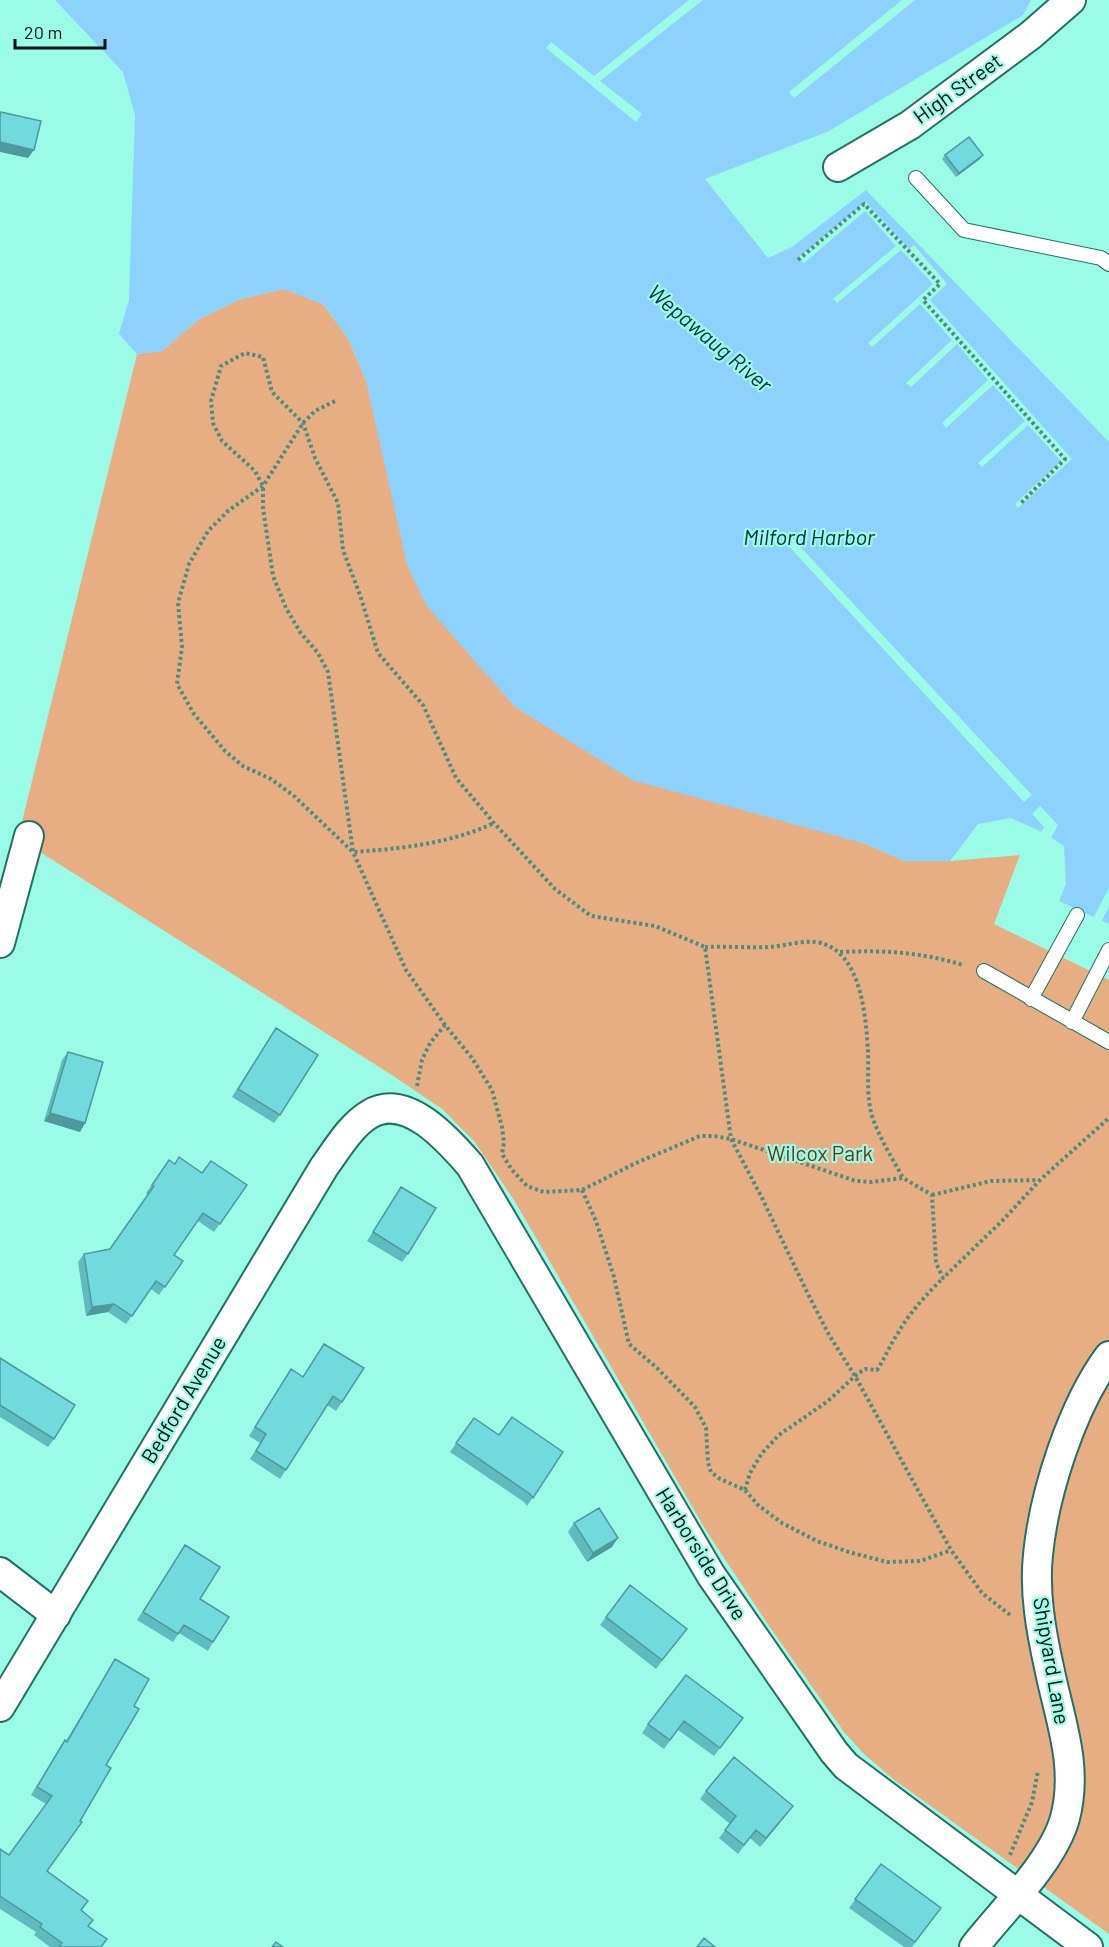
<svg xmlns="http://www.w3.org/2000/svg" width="1109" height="1947" font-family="Barlow,sans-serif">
<rect width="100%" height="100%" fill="#9afce6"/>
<path fill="#e8ae83" d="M284,289L323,304L349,340L366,381L863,843L905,861H950L1020,855L994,924L1109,980V1934L893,1779L863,1753L844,1732L767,1623L707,1532L514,1200L474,1141L442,1109L395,1077L18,838L137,354L162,351L199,319L241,299Z"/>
<path fill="#8dd1fd" d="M55,0H1031L1023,15L829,131L705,179L768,258L792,247L866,190L1109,442V924L1059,901L1066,884L1064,846L1046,834L1011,818L978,824L950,861H905L863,843L632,780L515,707L426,605L407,565L366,381L349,340L323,304L284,289L241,299L199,319L162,351L137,354L119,334L129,300L135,115L123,72Z"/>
<path fill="#9afce6" d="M689,0H703L600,81L642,114L636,122L546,48L551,42L594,76Z
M902,0H915L794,98L789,92Z
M866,202L909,249L914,245L947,284L930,300L1072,459L1018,508L1015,504L1061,461L1028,425L982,467L978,463L1025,421L993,385L946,428L942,423L988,380L957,344L911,387L906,383L952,340L920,304L872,347L868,343L933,284L901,250L837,303L833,299L896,246L865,211L804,263L798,258Z
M790,536L1032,795L1024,802L784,541Z
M1040,806L1058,825L1050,840L1040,835L1044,827L1032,814Z
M1109,888V907L1100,924L1092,920Z"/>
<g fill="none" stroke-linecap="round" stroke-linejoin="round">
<defs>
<path id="service" d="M916,178L964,230L1101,258L1109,264
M984,971L1109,1042
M1031,999L1077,915
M1072,1022L1109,950"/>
<path id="minor" d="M838,167L910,125L1031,35L1071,0
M0,943L29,836
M0,1572L56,1615
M0,1707L324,1167C337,1149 351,1125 370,1114C407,1092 449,1141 470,1165L711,1575L834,1752L846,1766L1088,1947
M974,1947C1002,1911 1053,1862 1065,1818C1079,1765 1059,1718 1049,1667C1041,1631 1034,1592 1038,1555C1044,1493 1072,1406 1109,1356"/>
</defs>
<use href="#service" stroke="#237163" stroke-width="16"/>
<use href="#minor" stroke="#237163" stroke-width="32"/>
<path stroke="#508b7d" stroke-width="4" stroke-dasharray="3 3" stroke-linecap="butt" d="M798,260L864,204L940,284L923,300L1065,459L1020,504
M335,401L315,411L303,423L263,486L228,511L208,531L189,564L178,603L182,647L177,684L194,714L225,751L243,766L271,779L294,796L353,852C400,849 452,843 494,823
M705,947C726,946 748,948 769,947C786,946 807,938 824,944C862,957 866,1018 868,1052C869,1073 866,1095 872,1116C879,1137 892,1158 903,1178
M840,952C884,950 920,952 963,965
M417,1086L422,1060L430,1043L445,1025
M582,1190L596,1221L614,1277L629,1344L657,1368L695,1407L706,1428L708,1463L711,1472L720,1479L745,1490L758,1505L782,1523L817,1541L849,1552L887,1562L920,1561L951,1550
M932,1195L991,1181L1039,1180
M745,1490L750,1473L762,1453L779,1435L828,1401L855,1376L865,1369L877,1370C885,1358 890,1345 898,1333C910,1312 927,1294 943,1278
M1010,1615L982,1593L951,1550L855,1376L829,1335L807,1292L761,1196L731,1139L705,947L655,926L591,916L555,889L494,823L456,778L423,705L378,653L360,595L343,550L338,503L315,458L303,423L272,392L263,357L245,353L221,366L211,401L213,423L222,441L255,471L263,486V508L273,576L286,608L300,632L318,653L328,672L353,852L406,970L445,1025L472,1058L492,1090L502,1127L504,1143L502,1154L512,1170L527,1186L544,1192L582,1190L636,1163L700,1136H714L731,1139L856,1181L871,1182L903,1178L932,1195L936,1263L943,1278L1003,1220L1040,1180L1109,1118
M1010,1855L1032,1802L1038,1771"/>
<use href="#service" stroke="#fff" stroke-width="14"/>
<use href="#minor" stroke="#fff" stroke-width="28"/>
</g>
<path fill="#60bbbe" d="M945,155L980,159L956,177L942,159Z
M270,1037L280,1115L274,1123L232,1097Z
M68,1052L85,1123L80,1132L44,1121L62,1060Z
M169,1160L175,1164L202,1173L247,1185L214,1232L198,1221L174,1255L183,1261L159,1295L151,1289L126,1324L108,1312L86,1316L78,1262L84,1254L110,1249L148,1195L146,1193Z
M401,1187L408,1254L402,1262L367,1241Z
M0,1358L54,1439L48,1447L0,1417Z
M291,1369L342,1402L336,1411L327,1405L280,1479L250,1459L260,1443L249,1436Z
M474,1418L499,1435L563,1452L527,1506L524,1502L450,1452Z
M574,1523L612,1547L587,1562L568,1532Z
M185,1545L213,1642L208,1651L179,1633L173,1642L137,1620Z
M606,1617L687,1629L656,1669L600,1625Z
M115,1659L134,1706L106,1765L47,1871L81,1911L89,1926L101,1947H50L34,1935L36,1932L0,1909V1849L9,1855L46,1804L31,1795L59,1749L65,1740L66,1741Z
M743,1718L714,1756L678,1730L664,1749L642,1733L648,1724Z
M706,1791L793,1806L760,1847L750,1838L738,1854L719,1838L730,1824L700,1799Z
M881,1864L941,1908L912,1947H904L849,1908Z"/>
<path fill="#4e999b" d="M0,142L34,150L28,158L0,152Z
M983,155L980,159L956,177L959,173Z
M50,1113L85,1123L80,1132L44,1121Z
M114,1304L108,1312L86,1316L92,1307Z
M618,1538L612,1547L587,1562L593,1553Z
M793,1806L787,1814L760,1847L766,1838Z"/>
<path fill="#70dadd" stroke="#4e999b" stroke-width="1.5" d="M1,112L41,121L34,150L0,142V116Z
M969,137L983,155L959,173L945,155Z
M276,1028L318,1055L280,1115L238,1089Z
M68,1052L103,1062L85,1123L50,1113Z
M179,1157L202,1173L211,1161L247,1185L220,1224L203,1213L174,1255L183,1261L165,1287L156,1281L132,1316L114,1304L92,1307L84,1254L110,1249L154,1186L152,1185L169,1160L175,1164Z
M401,1187L436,1208L408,1254L373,1232Z
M324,1344L364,1368L342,1402L333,1396L286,1470L256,1451L266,1434L255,1427L291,1369L303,1377Z
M0,1358L75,1405L54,1439L0,1405Z
M512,1417L563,1452L533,1498L530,1494L456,1443L474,1418L499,1435Z
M599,1508L618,1538L593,1553L574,1523Z
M185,1545L220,1567L200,1599L229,1617L213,1642L184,1625L178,1634L143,1612Z
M630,1585L687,1629L662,1660L606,1617Z
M115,1659L149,1679L134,1706L139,1709L106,1765L111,1768L80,1821L82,1822L47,1871L88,1901L81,1910L93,1920L88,1926L107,1939L101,1947H59L62,1943L40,1927L42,1924L0,1896V1849L9,1855L52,1796L37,1787L65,1740L67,1742Z
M686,1675L743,1718L720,1748L684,1721L670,1740L648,1724Z
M734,1757L793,1806L766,1838L756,1830L744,1845L725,1830L736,1816L706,1791Z
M881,1864L941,1908L915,1942L855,1899Z
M704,1938L715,1947H697Z
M276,1942L283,1947H272Z"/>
<g text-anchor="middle" stroke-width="4.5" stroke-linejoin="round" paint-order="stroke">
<g font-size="21" fill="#00100c" stroke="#9afce6">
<text transform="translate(958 89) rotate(-36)" y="7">High Street</text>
<text transform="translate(184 1400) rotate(-59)" y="7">Bedford Avenue</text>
<text transform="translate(701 1554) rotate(58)" y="7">Harborside Drive</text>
<text transform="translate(1051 1661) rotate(80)" y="7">Shipyard Lane</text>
</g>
<g font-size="21" fill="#653607" stroke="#9afce6">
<text x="820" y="1161">Wilcox Park</text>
</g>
<g font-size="22" font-style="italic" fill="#042d42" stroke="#9afce6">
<text transform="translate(710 338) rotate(40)" y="8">Wepawaug River</text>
<text x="809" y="545">Milford Harbor</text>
</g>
</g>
<path d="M15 39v9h90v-9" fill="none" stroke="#00100c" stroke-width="3"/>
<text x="24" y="39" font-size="18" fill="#00100c" stroke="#9afce6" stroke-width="4.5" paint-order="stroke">20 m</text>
</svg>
